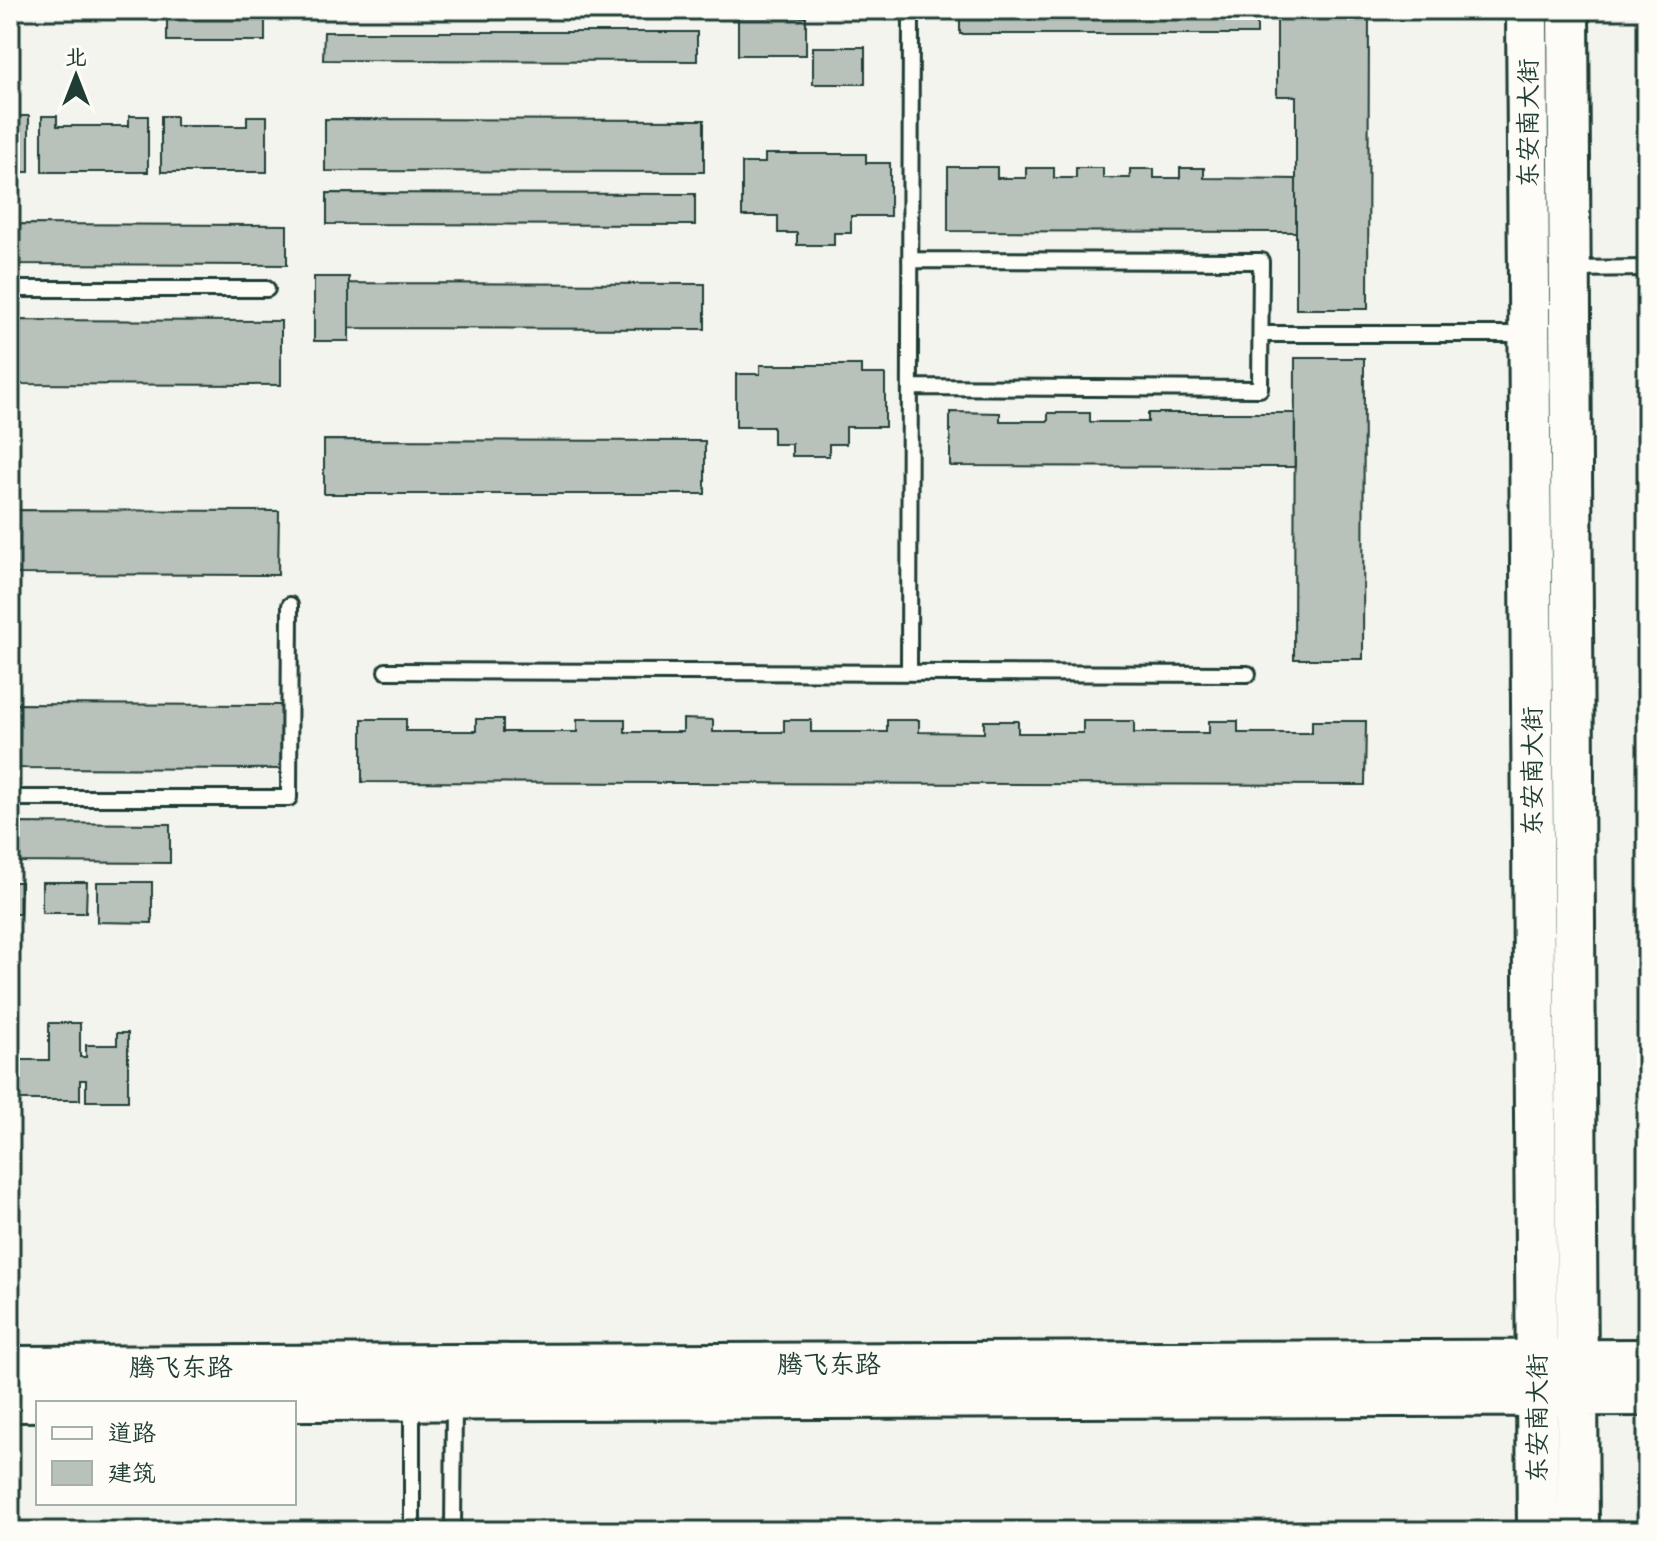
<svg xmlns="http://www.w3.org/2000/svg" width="1657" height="1541" font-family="'Patrick Hand','LXGW WenKai TC',sans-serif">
<rect width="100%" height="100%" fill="#f4f4ef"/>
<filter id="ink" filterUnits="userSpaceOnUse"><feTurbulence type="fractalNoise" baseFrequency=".0125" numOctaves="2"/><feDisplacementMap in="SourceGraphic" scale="16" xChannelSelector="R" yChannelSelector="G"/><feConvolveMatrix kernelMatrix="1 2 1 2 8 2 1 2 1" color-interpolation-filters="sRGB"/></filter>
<g filter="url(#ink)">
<path fill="#b9c1bb" stroke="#1f3d34" stroke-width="2" d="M167,10H265V41H167Z
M960,10H1257V34H960Z
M1277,10H1369L1368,309H1296V96H1277Z
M738,17H806V55H738Z
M324,32H697V61L323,60Z
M813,47H865V84H813Z
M10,116H29V172H10Z
M42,116H57V126H129V116H148V172H42Z
M161,116H176V126H247V116H267V172H161Z
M325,119L704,120V172L325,171Z
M765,154H866V163H890V216H851V233H834V245H797V233H778V216H742V163H765Z
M948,167H997V178H1026V168H1054V178H1076V168H1103V178H1130V169H1154V178H1180V168H1204V178L1296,179V232L948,231Z
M327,193L695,194V225L327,224Z
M10,224L287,225V265L10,264Z
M314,277H349V341H314Z
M349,283L705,284V329L349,328Z
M10,320L281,321V385L10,384Z
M1295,358H1364L1363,659H1294Z
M760,365H861V374H885V427H846V444H829V456H792V444H773V427H736V374H760Z
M950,412L1000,413V421H1048V413H1090V422H1148V413H1295V467L950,466Z
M324,440L705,441V494H324Z
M10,510L279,511L278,575L10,574Z
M10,704L281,705V769L10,768Z
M362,719H406V731H476V719H503V732H577V719H625V732H683V719L713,720V732H784V720H811V732H887V720H919V732L984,733V721H1018V733H1083V721H1134V733H1209V721H1238V733H1312V721H1366L1365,785L362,782Z
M10,823L170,824V863L10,862Z
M10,882H21L20,914H10Z
M42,882H87L86,913H42Z
M97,882H152V923L97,922Z
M49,1023H80V1057H86V1045H117V1033H128V1101H86V1080H80V1100H10V1060H49Z"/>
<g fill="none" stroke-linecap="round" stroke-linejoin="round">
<defs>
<path id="lane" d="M1570,269L1647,268
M10,289H267
M1261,334H1528
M910,387L1260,389L1261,261L910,260
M386,671L1248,674
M909,673L911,10
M10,798H289L290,605
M412,1531V1401
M453,1531L454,1401"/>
<path id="secondary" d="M1527,10L1538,1531
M1568,10L1578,1531
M10,1367L1647,1360
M10,1401L1647,1395"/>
</defs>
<use href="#lane" stroke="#1f3d34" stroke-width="20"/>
<use href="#secondary" stroke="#1f3d34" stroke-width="46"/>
<use href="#lane" stroke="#fdfcf7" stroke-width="14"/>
<use href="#secondary" stroke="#fdfcf7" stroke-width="40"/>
</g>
</g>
<g text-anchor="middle" stroke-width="6" stroke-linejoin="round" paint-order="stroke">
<g font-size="26" fill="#1f3d34" stroke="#fdfcf7">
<text transform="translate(1528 123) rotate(-90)" y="9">东安南大街</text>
<text transform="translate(1532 771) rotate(-90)" y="9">东安南大街</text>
<text x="829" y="1373">腾飞东路</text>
<text x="181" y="1376">腾飞东路</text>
<text transform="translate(1537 1418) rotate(-90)" y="9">东安南大街</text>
</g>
</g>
<rect width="1657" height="1541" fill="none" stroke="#fdfcf7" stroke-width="40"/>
<rect x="20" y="20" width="1617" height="1501" fill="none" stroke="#1f3d34" stroke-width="3" filter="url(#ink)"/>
<rect x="36" y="1401" width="260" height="104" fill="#fdfcf7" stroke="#a4b0a9" stroke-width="2"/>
<rect x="52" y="1427" width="40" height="12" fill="#fdfcf7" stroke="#a4b0a9" stroke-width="2"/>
<text x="108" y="1441" font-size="24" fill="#1f3d34">道路</text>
<rect x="52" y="1461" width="40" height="24" fill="#b9c1bb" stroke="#a4b0a9" stroke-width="2"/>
<text x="108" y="1481" font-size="24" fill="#1f3d34">建筑</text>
<g transform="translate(76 76)" stroke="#fdfcf7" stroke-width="6" paint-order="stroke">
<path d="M0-6L14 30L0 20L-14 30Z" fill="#1f3d34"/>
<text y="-12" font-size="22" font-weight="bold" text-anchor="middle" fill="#1f3d34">北</text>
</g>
</svg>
